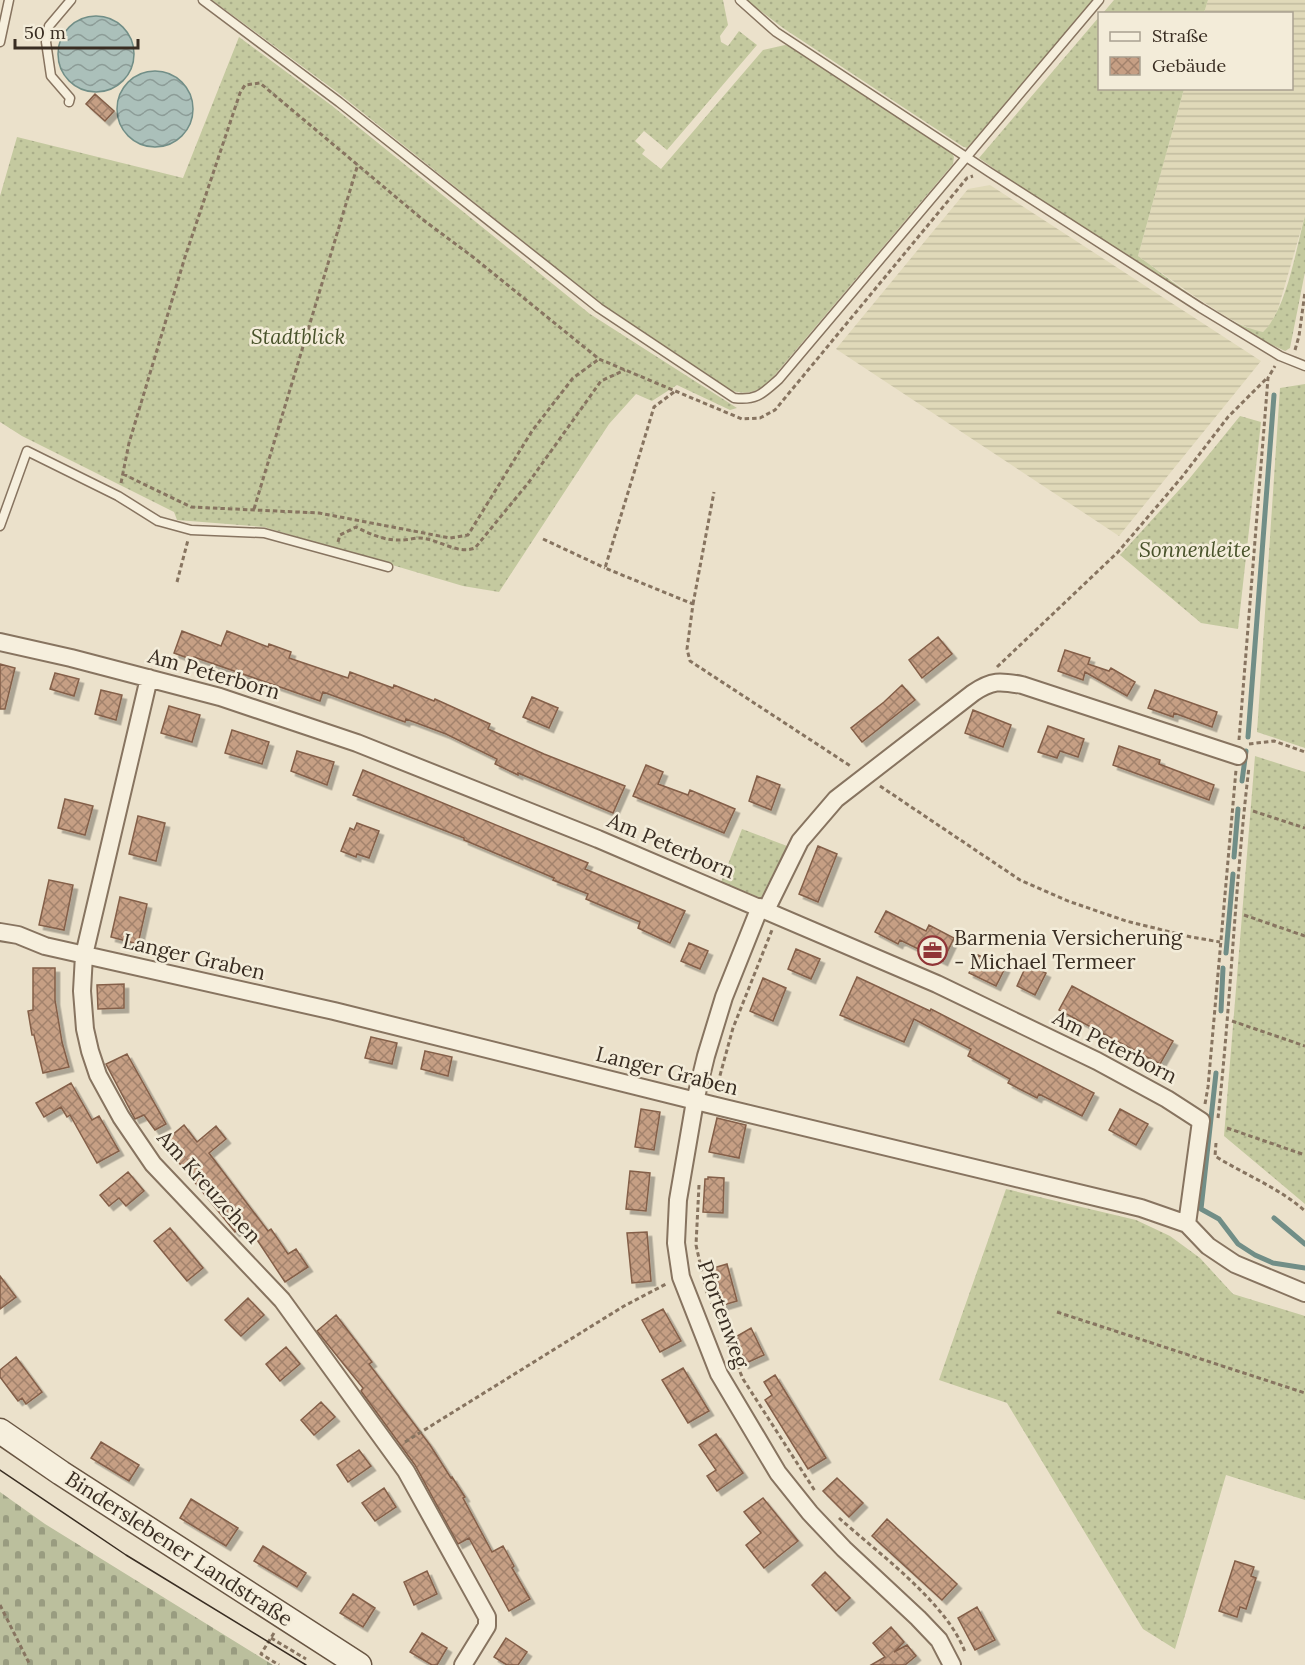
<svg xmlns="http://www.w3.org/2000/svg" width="1305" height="1665" font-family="Lora,serif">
<defs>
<pattern id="farmland-rules" width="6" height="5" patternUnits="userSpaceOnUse" patternTransform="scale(1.5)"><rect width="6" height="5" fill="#e0d9b9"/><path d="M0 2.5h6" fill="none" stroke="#c1bb9f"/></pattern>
<pattern id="grass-dots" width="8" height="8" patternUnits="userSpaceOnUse" patternTransform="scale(1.5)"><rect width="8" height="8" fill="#c4c99f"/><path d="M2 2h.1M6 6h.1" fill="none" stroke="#a9ad89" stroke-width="1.8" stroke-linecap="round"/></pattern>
<pattern id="cemetery-stones" width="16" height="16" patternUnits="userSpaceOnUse" patternTransform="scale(1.5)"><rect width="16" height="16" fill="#bbbf9d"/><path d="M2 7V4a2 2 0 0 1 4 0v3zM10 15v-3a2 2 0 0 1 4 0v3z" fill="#999c80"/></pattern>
<pattern id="water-waves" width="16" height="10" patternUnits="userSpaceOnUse" patternTransform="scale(1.5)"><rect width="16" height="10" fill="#abc0ba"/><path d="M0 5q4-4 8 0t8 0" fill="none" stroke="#8c9c97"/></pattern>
<pattern id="building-cross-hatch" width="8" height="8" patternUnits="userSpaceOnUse" patternTransform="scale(1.5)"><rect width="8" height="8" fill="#c69f84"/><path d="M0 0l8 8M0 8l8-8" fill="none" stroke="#a2826c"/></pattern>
<filter id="shadow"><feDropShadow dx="4.5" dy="4.5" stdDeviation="0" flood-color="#0004"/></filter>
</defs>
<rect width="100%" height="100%" fill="#ebe1cb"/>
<path fill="url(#farmland-rules)" d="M1208,0H1305V216L1278,309L1270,325L1263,332L1253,330L1230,319L1194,296L1138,256L1184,89L1292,88V14L1204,13Z
M990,185L1261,361L1119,536L836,349L968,189Z"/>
<path fill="url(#grass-dots)" d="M212,0H723L728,25L720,36L721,42L728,46L739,31L757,45L667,150L644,131L635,141L645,150L642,154L661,169L763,50L785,45L793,47L951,151L954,157L953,164L768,383C755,393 745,395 730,390L610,311L337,92Z
M746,0H1094L967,148L962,146L783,28Z
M1114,0H1208L1204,13H1103Z
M1099,17L1100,88L1184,89L1138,256C1172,280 1222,324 1263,332C1287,309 1296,248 1305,216V272L1290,348L1285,351L1244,332L1038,200L979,158Z
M239,37L331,105L590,314L737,408L730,410L677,385L652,401L636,394L609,424L499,592L463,586L264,527L177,520L174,512L22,436L0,422V196L17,137L183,178Z
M1305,384V748L1257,732L1280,388Z
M1240,416L1261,422L1238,629L1201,623L1120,555L1189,479Z
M1255,756L1305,772V1204L1224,1136Z
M742,829L787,846L761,898L721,882Z
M1006,1189L1136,1220L1170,1236L1200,1258L1233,1294L1305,1316V1500L1226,1475L1175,1649L1143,1629L1007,1403L939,1380Z"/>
<path fill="url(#cemetery-stones)" d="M0,1492L45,1524L273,1665H0Z"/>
<path fill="url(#water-waves)" stroke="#718e87" stroke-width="1.5" d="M58 54a38 38 0 1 1 76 0a38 38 0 1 1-76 0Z
M117 109a38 38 0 1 1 76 0a38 38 0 1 1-76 0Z"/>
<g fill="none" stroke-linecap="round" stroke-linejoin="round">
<path stroke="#718e87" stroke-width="5" d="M1248,737L1274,395
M1242,781L1246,751
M1234,857L1238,809
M1226,953L1233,874
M1221,1011L1223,968
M1216,1073L1201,1209L1219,1219L1238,1244L1255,1255L1273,1263L1305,1268
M1274,1218L1305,1244"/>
</g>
<path fill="url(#building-cross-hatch)" stroke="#845f48" stroke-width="1.5" filter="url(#shadow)" d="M95,94L114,111L105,121L86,104Z
M182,631L221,646L227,631L268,647L269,644L291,652L289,658L348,678L350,672L393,688L394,685L434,701L435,699L490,724L488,729L544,754L625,786L613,813L518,773V775L495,764L497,759L446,734L406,719L405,722L323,692L320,701L194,657L193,660L174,653Z
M938,637L952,654L922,678L909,660Z
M1065,650L1090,658L1088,664L1109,671L1111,668L1135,682L1127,696L1085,672L1083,680L1058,671Z
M0,664L15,668L5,709H0Z
M55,673L79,679L74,696L50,689Z
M902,685L915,700L862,742L851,728L884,702Z
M101,690L122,695L116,720L95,714Z
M1155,690L1217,712L1212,727L1174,713L1173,717L1148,708Z
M532,697L558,708L549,728L523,717Z
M169,706L200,715L192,742L161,733Z
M973,710L1011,725L1003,747L965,733Z
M1048,726L1084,739L1078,757L1060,751L1057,758L1038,752Z
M232,730L269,742L262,764L225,753Z
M1119,746L1160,760L1159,764L1214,785L1209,800L1113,765Z
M297,751L334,762L327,785L291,771Z
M646,765L663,772L658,784L688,795L690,790L735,809L724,833L633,796Z
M363,770L588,863L585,869L685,911L670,943L638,928L640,922L586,899L588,894L553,880L554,878L464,840V838L353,795Z
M757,776L780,785L771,810L749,801Z
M65,799L93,806L85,835L58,828Z
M138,816L165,823L156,861L129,854Z
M357,823L379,831L369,858L357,854L356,857L341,851L350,828L354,830Z
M818,846L837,854L818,902L799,894Z
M49,880L73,885L64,930L39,925Z
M120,897L147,904L138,944L111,937Z
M886,911L926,931L929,925L954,938L943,961L900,940L898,944L875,932Z
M689,943L708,951L700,969L681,961Z
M796,949L820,959L811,979L788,969Z
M978,955L1005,968L996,986L969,973Z
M1027,964L1046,973L1035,995L1017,986Z
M33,968H55V1000L62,1042L69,1067L43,1073L34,1035H32L28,1011L33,1010Z
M857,977L930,1011L931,1009L1094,1093L1082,1116L1039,1094L1037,1098L1008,1083L1010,1079L968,1056L971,1049L914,1019L904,1042L840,1015Z
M763,978L786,988L773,1021L750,1011Z
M124,984V1008L98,1009L97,985Z
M1072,986L1173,1041L1160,1064L1059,1010Z
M371,1037L397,1043L392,1064L365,1058Z
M425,1051L452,1057L448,1076L421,1069Z
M127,1054L166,1124L155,1130L144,1115L135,1119L106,1064Z
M71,1083L92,1120L99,1116L119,1151L97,1163L70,1115L67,1117L61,1107L44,1117L36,1103Z
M641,1109L660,1112L654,1150L635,1147Z
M1120,1109L1148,1124L1136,1145L1109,1130Z
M717,1118L746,1125L739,1158L709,1152Z
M184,1125L197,1142L216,1126L226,1139L209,1153L268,1231L271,1229L288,1254L296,1249L308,1267L285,1282L246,1223L235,1232L176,1159L164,1142Z
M630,1171L650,1173L646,1211L626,1209Z
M128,1172L144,1191L126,1206L119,1198L109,1206L100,1195Z
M708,1177L724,1178L723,1213L703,1212L705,1179H708Z
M170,1228L203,1268L187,1281L154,1241Z
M647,1232L651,1281L632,1283L627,1233Z
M727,1264L737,1301L720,1306L710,1269Z
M0,1276L16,1297L0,1309Z
M248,1298L264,1315L241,1336L225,1320Z
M663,1309L681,1341L660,1352L642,1320Z
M336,1315L372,1362L369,1364L430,1445L451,1478L452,1477L465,1497L463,1498L492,1552L503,1546L514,1566L512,1568L530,1599L509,1611L469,1538L458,1544L415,1465L361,1391L363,1388L317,1331Z
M751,1328L764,1355L744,1364L732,1339Z
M286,1347L300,1364L280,1381L266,1364Z
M16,1357L42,1392L26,1404L22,1398L18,1401L0,1377V1370Z
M683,1368L709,1411L688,1423L662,1380Z
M775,1375L826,1458L808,1469L765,1400L772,1395L764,1382Z
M321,1402L335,1417L314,1435L301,1420Z
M716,1434L743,1473L717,1491L707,1476L716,1470L699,1445Z
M101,1442L139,1465L129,1481L91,1458Z
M359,1450L371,1466L348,1482L337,1465Z
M837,1478L863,1503L849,1517L823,1491Z
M384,1488L396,1507L375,1521L362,1503Z
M763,1498L798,1541L764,1568L746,1545L761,1533L744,1512Z
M191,1499L238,1528L226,1546L180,1518Z
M887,1519L957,1584L942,1600L872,1536Z
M263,1546L306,1573L297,1587L254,1561Z
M1235,1561L1254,1567L1251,1576L1256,1578L1246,1609L1240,1607L1237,1617L1219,1611Z
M427,1571L437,1594L414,1605L404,1582Z
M825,1572L850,1598L836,1611L812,1585Z
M353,1594L375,1608L363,1627L340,1613Z
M977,1607L995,1640L975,1650L958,1618Z
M891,1627L904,1642L894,1652L907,1645L916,1656L905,1665H871L885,1657L873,1643Z
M422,1633L447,1648L437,1665H432L410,1652Z
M506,1638L527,1652L518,1665H507L494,1657Z"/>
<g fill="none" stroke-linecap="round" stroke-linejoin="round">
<defs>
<path id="service" d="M203,0L339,102L599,308L734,398C757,401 763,393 779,379L1099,0
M740,0L776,32L989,172L1201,308L1280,356L1305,366
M0,42L9,0
M69,102L70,98L51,76L46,42L49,26L71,0
M0,526L27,451L118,496L158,521L191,530L264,533L388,567"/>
<path id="minor" d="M0,642L71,658L220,697L357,743L598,839L937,984L1097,1061L1167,1099L1201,1121L1187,1224
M149,678L84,955L82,991L85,1029L90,1051L98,1075L121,1117L153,1164L282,1300L406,1471L487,1617V1626L463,1665
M760,907L724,997L706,1056L695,1101L678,1200L676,1243L681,1277L719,1374L778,1473L810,1513L844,1549L918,1618L939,1640L952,1665
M766,910L800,841L836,799L973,693C992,680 1000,681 1022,685L1238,756
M0,932L18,935L45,946L334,1011L712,1105L1141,1208L1187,1224L1208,1246L1235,1264L1305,1293"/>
<path id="secondary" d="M0,1431L61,1473L359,1665"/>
</defs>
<use href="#service" stroke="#877460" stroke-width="11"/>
<use href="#minor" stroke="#877460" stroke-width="20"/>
<use href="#secondary" stroke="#695643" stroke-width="27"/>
<path stroke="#877460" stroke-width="3" stroke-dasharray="4.5 3" stroke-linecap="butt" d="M1295,350L1299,336L1305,292
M674,392L654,407L605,568L693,604L687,649L690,661L852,767
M123,474L191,507L319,513L450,538L468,535L532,431L573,378L599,359
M121,483L129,443L185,257L240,93L245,85L260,83L422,219L473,257L599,359L742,419L760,418L775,410L967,178L973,176
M254,509L358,164
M543,539L605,568
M338,542L340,535L356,527C370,534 385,541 401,540C407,540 414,538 420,538C439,539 457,555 475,548L529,482L601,381L625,370
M177,582L188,540
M693,604L714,492
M997,667L1118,552L1182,477L1228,417L1266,379
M1239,740L1268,378L1275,366
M1249,744L1274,741L1305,752
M880,786L1020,880L1068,901L1126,921L1191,937L1220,942
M1253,811L1305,828
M1244,915L1305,936
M1232,1021L1305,1046
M716,1090L733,1028L772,930
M1205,1104L1208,1087L1236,770
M1218,1118C1231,1001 1235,884 1249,767
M1227,1128L1305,1155
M1216,1143L1215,1156C1245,1175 1278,1187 1305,1211
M699,1185L696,1245L706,1290L743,1379L815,1491
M1057,1312L1305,1393
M405,1442L624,1306L666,1284
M839,1518C878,1553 947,1603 965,1652
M0,1605L30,1665
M274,1633L261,1654L279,1665
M271,1638L306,1659"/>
<use href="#service" stroke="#f6efdd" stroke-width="8"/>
<use href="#minor" stroke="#f6efdd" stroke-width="16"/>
<use href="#secondary" stroke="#f6efdd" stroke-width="24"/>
<path stroke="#392d22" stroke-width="1.5" d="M0,1470L126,1555L306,1665"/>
</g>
<defs>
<symbol id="office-ring" viewBox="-11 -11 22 22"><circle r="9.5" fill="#f3ecd9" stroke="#903537" stroke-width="1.5"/><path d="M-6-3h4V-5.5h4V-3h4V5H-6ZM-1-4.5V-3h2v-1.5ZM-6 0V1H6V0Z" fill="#903537"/></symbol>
</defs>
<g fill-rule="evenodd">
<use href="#office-ring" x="916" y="934" width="33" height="33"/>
</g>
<g text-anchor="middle" stroke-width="5" stroke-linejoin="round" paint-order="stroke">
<g font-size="21" font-style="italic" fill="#49532b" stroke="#f3ecd9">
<text x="298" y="344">Stadtblick</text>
<text x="1195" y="557">Sonnenleite</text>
</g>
<g font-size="21" fill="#392d22" stroke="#f3ecd9">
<text transform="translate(214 674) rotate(16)" y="7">Am Peterborn</text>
<text transform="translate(671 846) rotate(23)" y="7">Am Peterborn</text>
<text transform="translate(194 957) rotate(13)" y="7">Langer Graben</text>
<text transform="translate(1115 1047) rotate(27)" y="7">Am Peterborn</text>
<text transform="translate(667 1071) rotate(14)" y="7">Langer Graben</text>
<text transform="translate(209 1187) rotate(48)" y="7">Am Kreuzchen</text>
<text transform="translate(723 1314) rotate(70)" y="7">Pfortenweg</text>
<text transform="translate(179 1549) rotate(33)" y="7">Binderslebener Landstraße</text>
</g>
<g font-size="21" fill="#392d22" stroke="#f3ecd9" text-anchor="start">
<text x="954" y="945">Barmenia Versicherung<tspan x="954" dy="24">- Michael Termeer</tspan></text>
</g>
</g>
<rect x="1098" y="12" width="195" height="78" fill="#f3ecd9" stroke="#a9a090" stroke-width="1.5"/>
<rect x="1110" y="32" width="30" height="9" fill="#f6efdd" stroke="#a9a090" stroke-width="1.5"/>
<text x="1152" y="42" font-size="18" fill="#392d22">Straße</text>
<rect x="1110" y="57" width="30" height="18" fill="url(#building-cross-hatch)" stroke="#a9a090" stroke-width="1.5"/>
<text x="1152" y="72" font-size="18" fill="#392d22">Gebäude</text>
<path d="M15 39v9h123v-9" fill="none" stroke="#392d22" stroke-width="3"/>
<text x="24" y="39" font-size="18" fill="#392d22" stroke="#f3ecd9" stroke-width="4.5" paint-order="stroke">50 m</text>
</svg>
